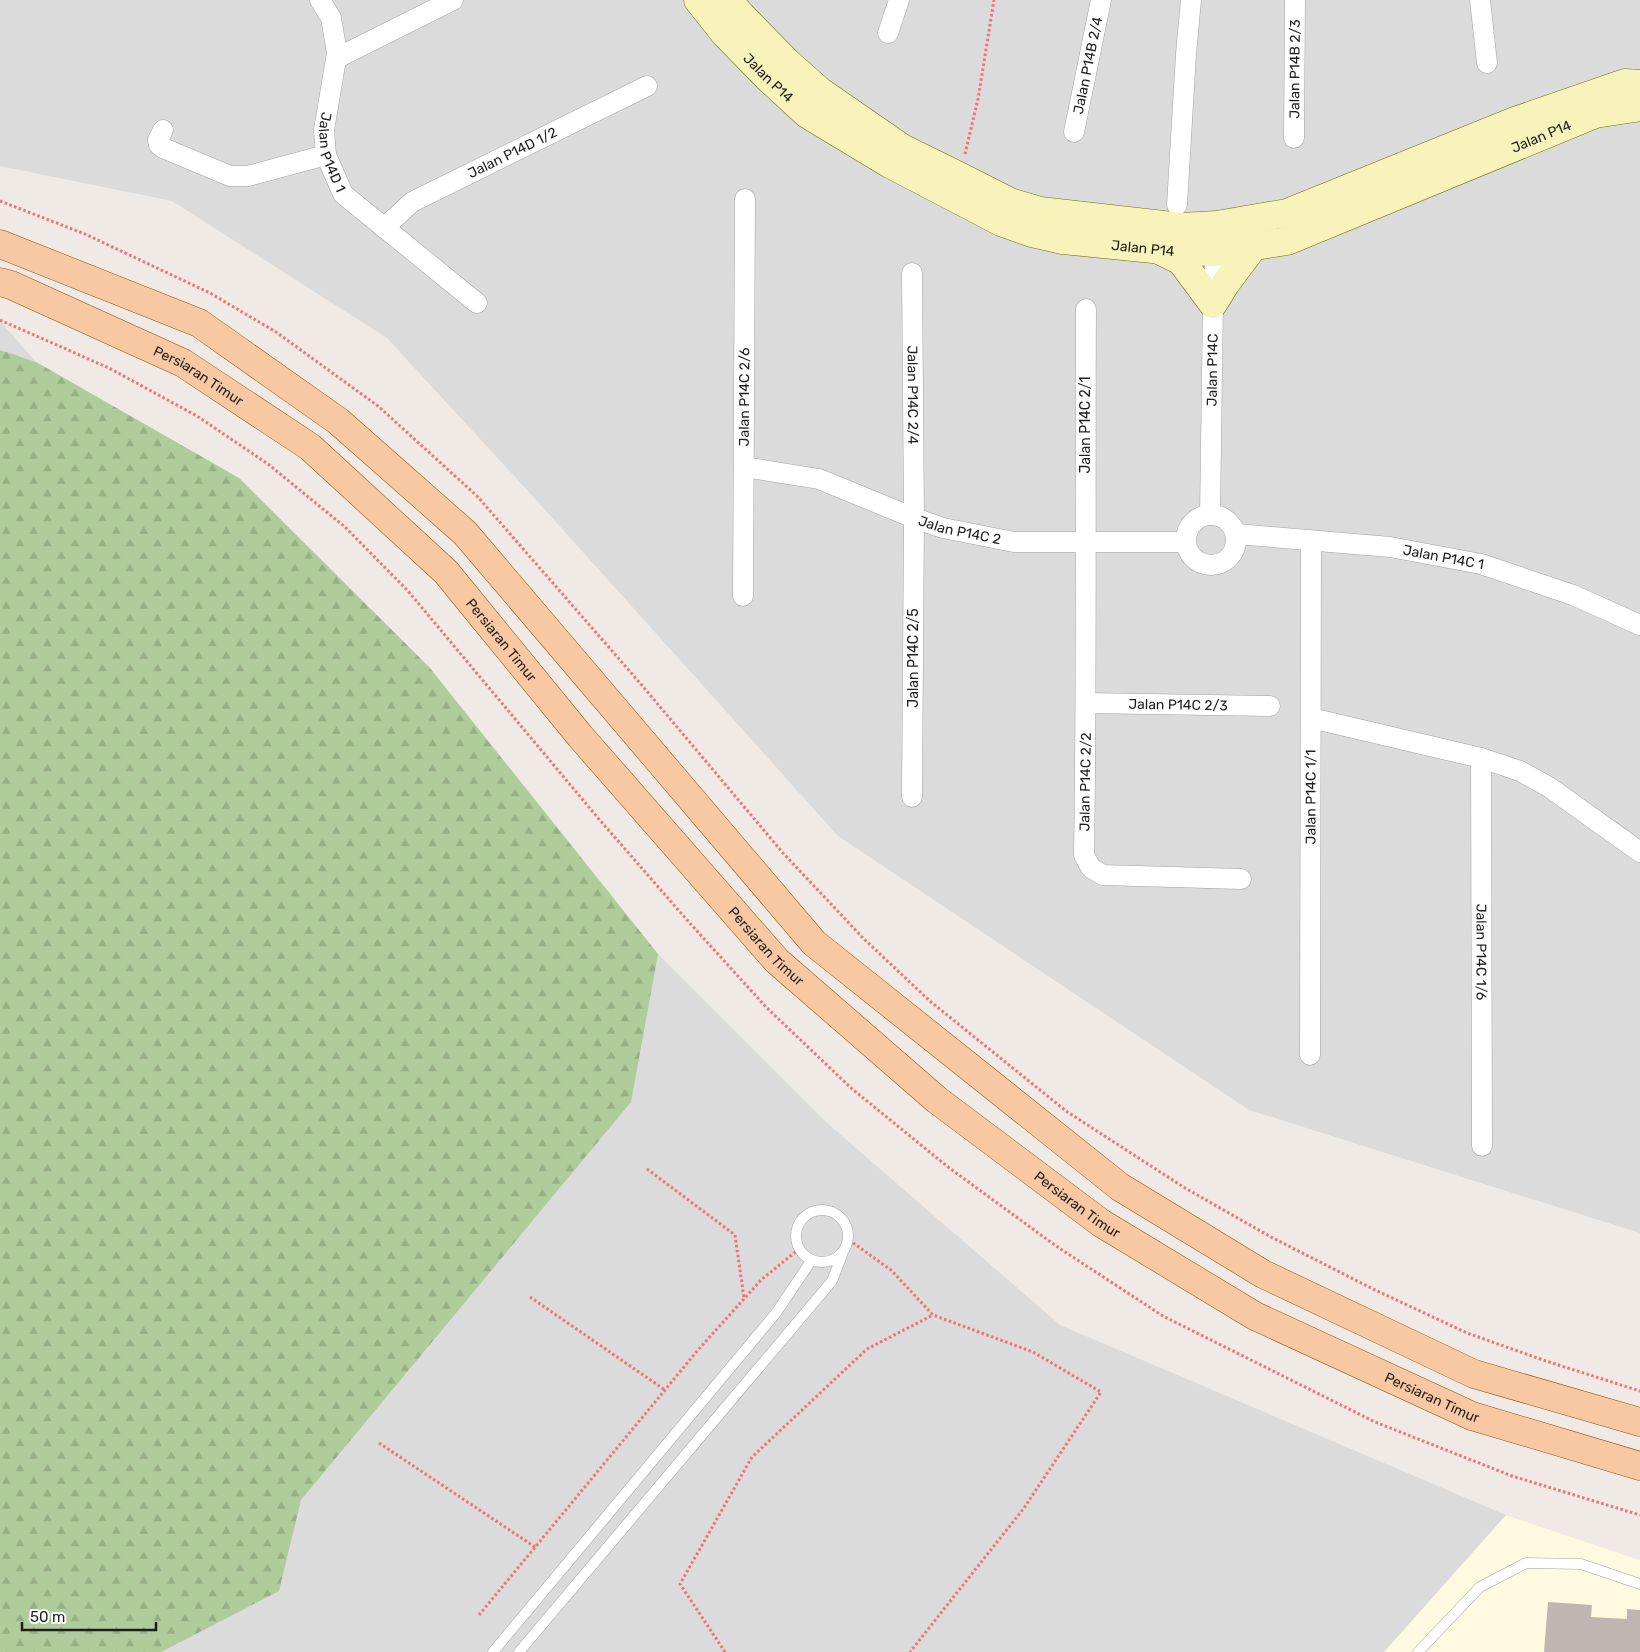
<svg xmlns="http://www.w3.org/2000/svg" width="1640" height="1652" font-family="Rubik,sans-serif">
<defs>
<pattern id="forest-firs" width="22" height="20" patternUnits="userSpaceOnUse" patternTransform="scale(1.25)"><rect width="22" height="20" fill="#afcc9b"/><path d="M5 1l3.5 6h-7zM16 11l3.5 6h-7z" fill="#96af85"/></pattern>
</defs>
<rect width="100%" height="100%" fill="#efeae5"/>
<path fill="#dcdbdb" d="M0,0H1640V1233L1249,1110L838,836L529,492L387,338L172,201L0,166Z
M0,321L36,362L239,478L429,667L658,954L827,1123L1060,1325L1506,1515L1640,1560V1652H0Z"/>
<path fill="#fdfadf" d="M1506,1515L1640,1560V1652H1384Z"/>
<path fill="url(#forest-firs)" d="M0,350L36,362L239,478L429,667L658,954L631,1102L301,1500L279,1591L161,1652H0Z"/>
<path fill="#bfb6b1" d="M1548,1602L1592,1605L1591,1617L1627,1619V1609L1640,1610V1652H1544Z"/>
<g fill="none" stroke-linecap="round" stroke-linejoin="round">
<defs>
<path id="service" d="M796 1236a26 26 0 1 1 52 0a26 26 0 1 1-52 0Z
M493,1652L776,1313L811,1261
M519,1652L832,1281L842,1255
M1418,1652L1480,1587L1526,1563L1581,1564L1640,1584"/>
<g id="minor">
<path id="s1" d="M320,0L331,18L337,53L324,130L326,155L343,194L477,303"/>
<path d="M1480,0L1487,63"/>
<path d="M888,33L899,0"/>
<path d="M337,58L453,0"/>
<path d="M163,130L158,140L159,145L163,148L230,176H248L326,155"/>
<path id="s2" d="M1074,132L1101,0"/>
<path id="s3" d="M1294,138L1295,0"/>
<path d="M1177,205L1186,54L1191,0"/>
<path id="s4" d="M384,228L412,202L647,86"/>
<path id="s5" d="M912,273L914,518L912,797"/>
<path d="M1086,309C1085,491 1087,673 1084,855L1091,868L1103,875L1241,879"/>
<path id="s6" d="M744,467L819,479L914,518L943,528L1014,542H1185"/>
<circle cx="1211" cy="540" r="25"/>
<path id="s7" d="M1210,515L1213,304L1216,239"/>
<path id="s8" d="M1236,534L1390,547L1481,564L1573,595L1640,625"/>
<path id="s9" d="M743,596L745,199"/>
<path id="s10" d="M1086,703L1270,706"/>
<path d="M1311,718L1481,758L1520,771L1549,787L1640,852"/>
<path id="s11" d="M1481,758L1482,1146"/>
<path id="s12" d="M1310,1055L1311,541"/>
</g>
<g id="secondary">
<path id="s13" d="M698,0L725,34L768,78L807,114L890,164L1001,222L1032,233L1063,240L1173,251L1216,252L1287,241L1595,114L1640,107"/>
<path d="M728,0L741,15L787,62L821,92L902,148L957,175L1010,202L1040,211L1181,227L1217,225L1287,213L1515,121L1625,83L1640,84"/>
<path d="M1159,250L1181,261L1213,304L1226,283L1253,247"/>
</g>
<g id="primary">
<path d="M0,244L199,323L338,421L465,533L814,943L1120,1187L1263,1274L1474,1374L1640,1422"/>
<path id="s14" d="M0,282L11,285L183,363L310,447L446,572L580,736L777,961L937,1100L1101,1223L1255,1316L1472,1416L1640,1466"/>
</g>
</defs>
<use href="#service" stroke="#a2a2a2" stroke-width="11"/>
<use href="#minor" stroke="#a2a2a2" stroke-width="21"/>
<use href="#secondary" stroke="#71700a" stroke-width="29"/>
<use href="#primary" stroke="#925407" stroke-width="29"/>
<path stroke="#f37173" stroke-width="3" stroke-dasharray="2.5 2.5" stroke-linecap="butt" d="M965,154L978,99L994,0
M0,201L85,234L210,293L276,332L378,406L477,496L640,683L783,853L864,939L931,1002L1066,1111L1185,1188L1271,1237L1373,1289L1467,1333L1546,1361L1640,1391
M0,320L109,368L197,416L268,464L345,527L408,591L598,818L687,920L766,1007L851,1088L948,1167L1056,1246L1163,1316L1375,1422L1512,1476L1640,1515
M647,1169L735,1235L744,1298
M849,1240L891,1270L933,1315L1033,1352L1101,1392L1024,1508L910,1652
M530,1297L665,1390
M379,1443L535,1547
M479,1615L698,1350L761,1280L799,1249
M725,1652L680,1584L752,1457L867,1349L933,1315"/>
<use href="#service" stroke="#fff" stroke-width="10"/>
<use href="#minor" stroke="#fff" stroke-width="20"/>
<use href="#secondary" stroke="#f7f3bb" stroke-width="28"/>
<use href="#primary" stroke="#f7c8a1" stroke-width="28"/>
</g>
<g text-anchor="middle" stroke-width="5" stroke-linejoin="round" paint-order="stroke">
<g font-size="14" fill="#1e1e1e" stroke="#fff">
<text dy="5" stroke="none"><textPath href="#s2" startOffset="68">Jalan P14B 2/4</textPath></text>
<text dy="5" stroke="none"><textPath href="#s3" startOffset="69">Jalan P14B 2/3</textPath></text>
<text dy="5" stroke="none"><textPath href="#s13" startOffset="105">Jalan P14</textPath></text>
<text dy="5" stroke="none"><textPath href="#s13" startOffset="945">Jalan P14</textPath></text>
<text dy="5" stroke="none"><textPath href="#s1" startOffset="158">Jalan P14D 1</textPath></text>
<text dy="5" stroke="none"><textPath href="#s4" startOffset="150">Jalan P14D 1/2</textPath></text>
<text dy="5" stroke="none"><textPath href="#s13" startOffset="525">Jalan P14</textPath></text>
<text dy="5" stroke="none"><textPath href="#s7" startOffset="145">Jalan P14C</textPath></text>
<text dy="5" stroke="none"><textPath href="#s14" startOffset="220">Persiaran Timur</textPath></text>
<text dy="5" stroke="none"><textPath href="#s5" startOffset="122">Jalan P14C 2/4</textPath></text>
<text dy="5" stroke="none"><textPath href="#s9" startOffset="199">Jalan P14C 2/6</textPath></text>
<text transform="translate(1085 425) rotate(-90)" y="5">Jalan P14C 2/1</text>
<text dy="5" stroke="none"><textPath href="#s6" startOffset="226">Jalan P14C 2</textPath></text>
<text dy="5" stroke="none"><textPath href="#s8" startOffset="209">Jalan P14C 1</textPath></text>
<text dy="5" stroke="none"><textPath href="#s14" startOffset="625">Persiaran Timur</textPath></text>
<text transform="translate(913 658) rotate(-90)" y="5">Jalan P14C 2/5</text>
<text dy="5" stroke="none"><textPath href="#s10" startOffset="92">Jalan P14C 2/3</textPath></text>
<text transform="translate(1085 782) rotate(-89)" y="5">Jalan P14C 2/2</text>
<text dy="5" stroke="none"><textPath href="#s12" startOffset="258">Jalan P14C 1/1</textPath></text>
<text dy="5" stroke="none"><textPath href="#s14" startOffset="1030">Persiaran Timur</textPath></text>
<text dy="5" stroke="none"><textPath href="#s11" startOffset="194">Jalan P14C 1/6</textPath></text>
<text dy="5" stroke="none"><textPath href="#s14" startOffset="1435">Persiaran Timur</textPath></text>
<text dy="5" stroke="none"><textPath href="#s14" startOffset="1840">Persiaran Timur</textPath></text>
</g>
</g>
<path d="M22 1622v8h134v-8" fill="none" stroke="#1e1e1e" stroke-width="2.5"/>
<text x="30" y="1622" font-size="15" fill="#1e1e1e" stroke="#ffffff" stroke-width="4" paint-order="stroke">50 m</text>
</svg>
